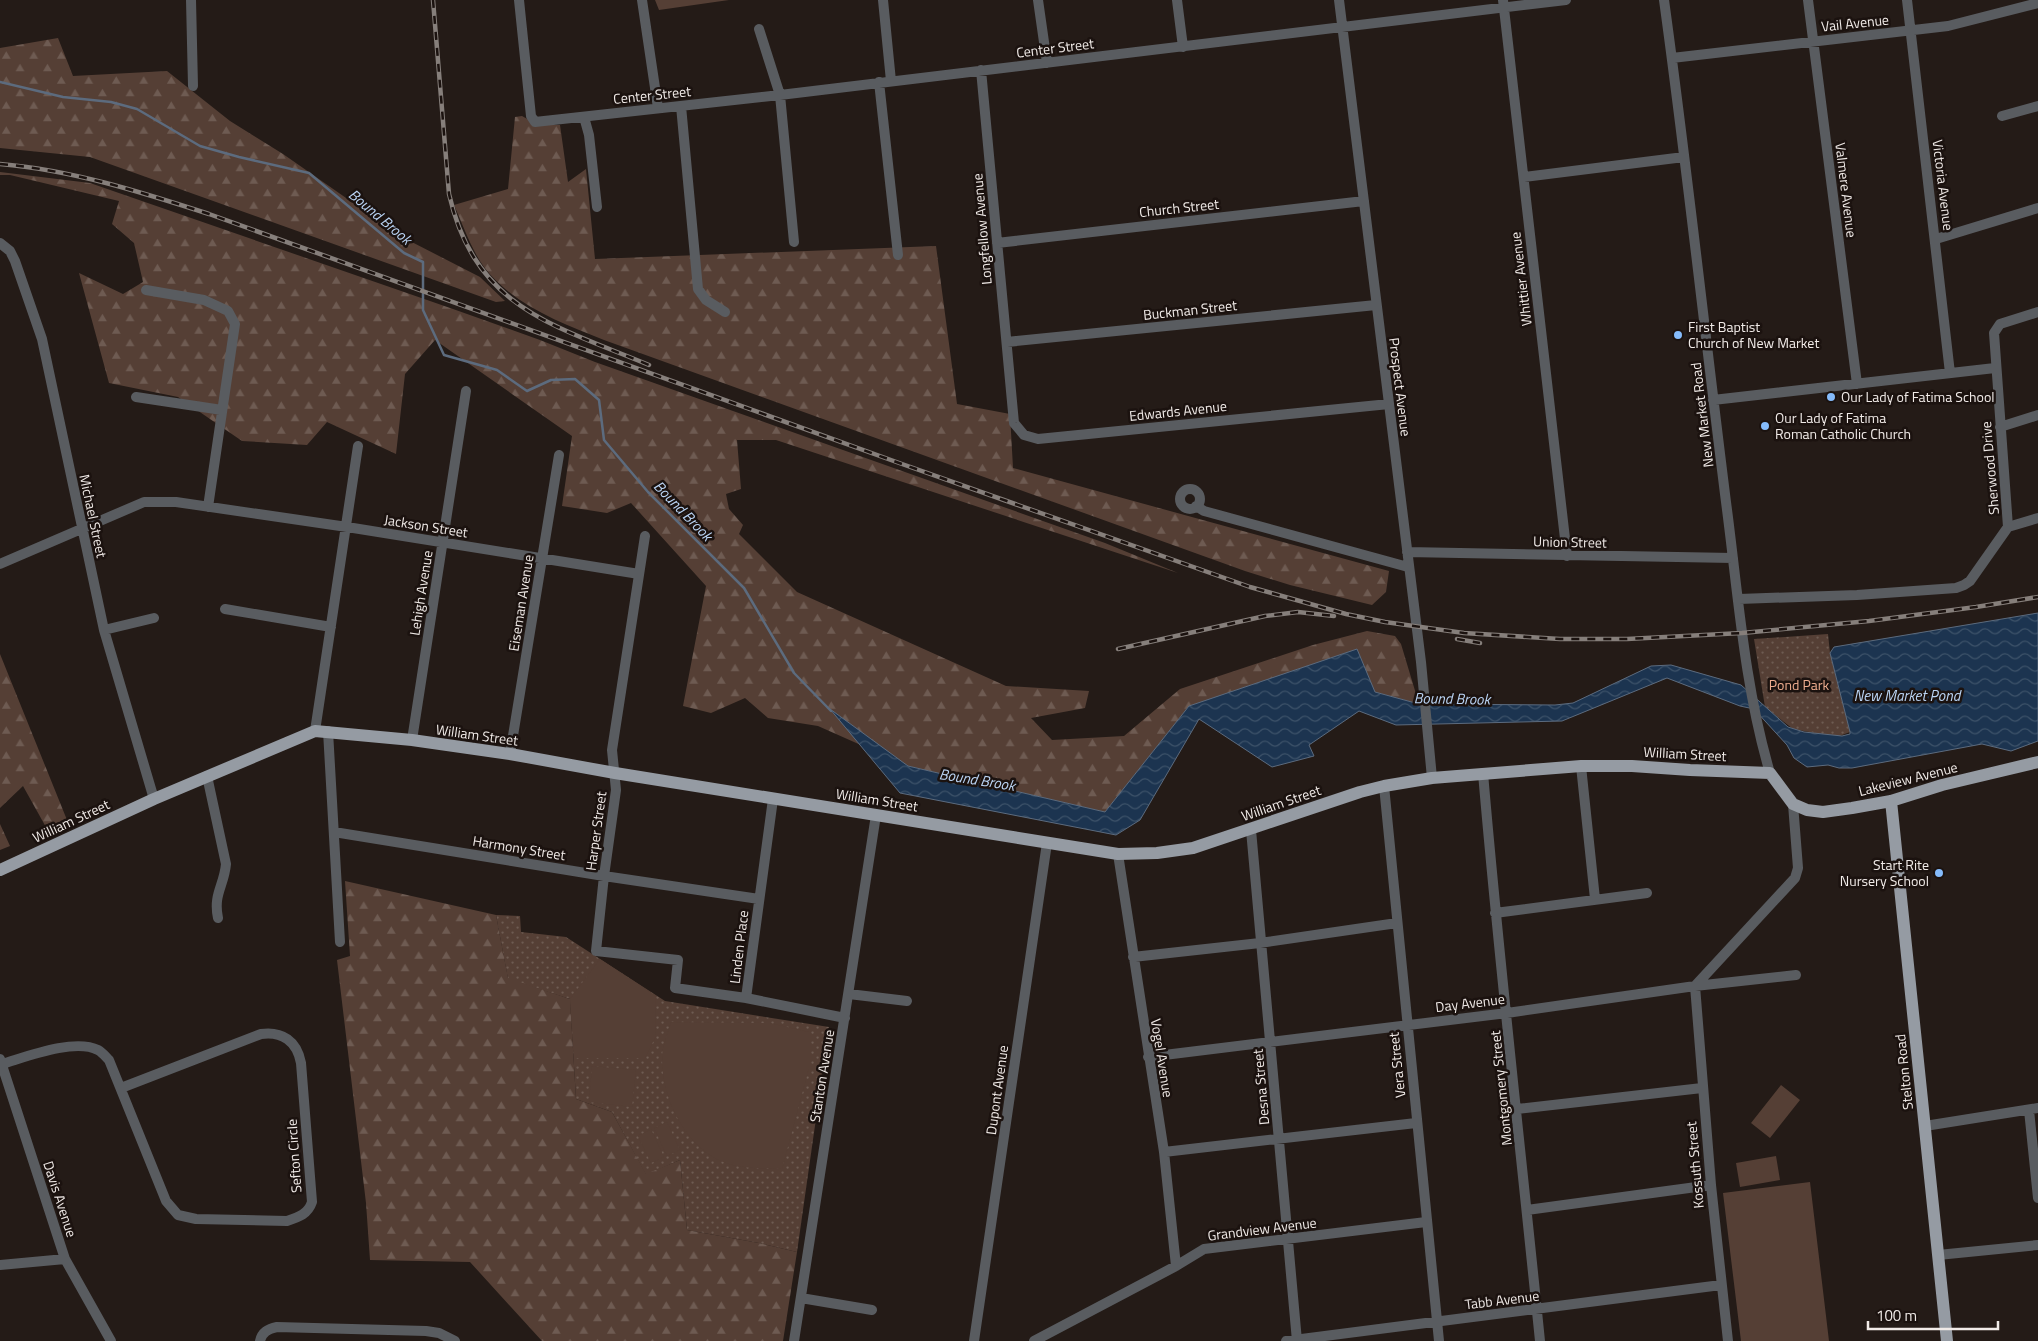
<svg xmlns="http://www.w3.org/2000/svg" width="2038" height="1341" font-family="'Titillium Web',sans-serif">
<defs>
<pattern id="grass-dots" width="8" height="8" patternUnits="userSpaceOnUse" patternTransform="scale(1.25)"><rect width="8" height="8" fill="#553f35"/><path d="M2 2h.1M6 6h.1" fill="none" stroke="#6e5b52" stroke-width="1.8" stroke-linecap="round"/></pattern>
<pattern id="forest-firs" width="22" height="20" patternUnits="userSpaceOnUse" patternTransform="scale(1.25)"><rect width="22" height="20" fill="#553f35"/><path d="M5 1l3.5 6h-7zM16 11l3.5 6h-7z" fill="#6e5b52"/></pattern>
<pattern id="water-waves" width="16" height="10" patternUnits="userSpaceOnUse" patternTransform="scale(1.25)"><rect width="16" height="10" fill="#1c3450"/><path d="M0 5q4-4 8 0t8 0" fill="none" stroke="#3d5269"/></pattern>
</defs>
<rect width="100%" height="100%" fill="#241b17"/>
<path fill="url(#grass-dots)" d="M1828,634L1830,653L1850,732L1837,737L1793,729L1765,707L1754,639Z
M496,915L520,916L521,932L566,937L665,1001L829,1027L797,1252L759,1243L687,1230L680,1160L646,1175L612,1112L576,1099L570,999L508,979Z"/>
<path fill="url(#forest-firs)" d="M58,38L73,76L167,71L230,121L283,154L402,237L480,277L505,301L496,302L90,157L0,148V48Z
M522,116L538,125H560L568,182L586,169L595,259L936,246L957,404L1010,414L1013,468L1389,571L1386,592L1372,605L1290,585L1245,571L604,340C561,323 513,305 484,267C471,249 463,225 454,205L508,189L515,117Z
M0,172L90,183L453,309L540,340L595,362L1105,543L1178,573L776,440H737L741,489L726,494L729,509L743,525L739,534L797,592L1006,686L1089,691L1085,708L1031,718L1052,740L1124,736L1180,689L1313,645L1367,631L1395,636L1401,644L1419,704L1375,692L1189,706L1105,812L908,766L818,726L768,718L745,698L711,713L683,706L706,586L631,503L607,513L562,506L572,436L435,340L405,374L396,454L327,422L307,445L242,441L178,397L109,383L79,273L123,294L143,282L134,243L112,224L119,201L10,175H0Z
M0,654L67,820L47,829L23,786L0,808Z
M0,824L10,846L0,850Z
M345,881L496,915L508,978L570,999L576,1099L612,1112L646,1174L680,1160L687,1230L759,1243L797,1252L783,1341H542L470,1262L370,1260L366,1203L337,960L350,956Z"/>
<path fill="#553f35" d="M655,0H729L659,10Z
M600,959L655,995L656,1036L645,1058H574L570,999Z
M671,1022L770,1023L809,1032V1068L782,1169C768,1168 751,1169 737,1166C690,1157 662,1103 662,1058C662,1047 668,1033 671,1022Z
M592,1066L636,1070L632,1107L589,1102Z
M1781,1085L1800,1100L1770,1138L1751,1123Z
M667,1122L680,1150L667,1156L654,1128Z
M651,1129L664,1157L651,1163L638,1136Z
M1776,1156L1780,1180L1740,1187L1736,1163Z
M1810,1182L1829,1341H1741L1723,1193Z"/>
<path fill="url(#water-waves)" stroke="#5c6b7e" d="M2038,613V741L2011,751L1982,744L1852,768H1839L1828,765L1807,767L1794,758L1787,745L1754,709L1740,706L1667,678L1562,721L1396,725L1359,711L1309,745L1314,756L1272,767L1199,719L1140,820L1116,835L900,793L830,709L908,766L1105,812L1189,706L1357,649L1375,692L1419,704L1555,705L1573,703L1651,666L1671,665L1741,685L1788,727L1804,732L1842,736L1850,734V732L1830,653L1834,647Z"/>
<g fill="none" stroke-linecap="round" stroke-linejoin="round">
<path stroke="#5c6b7e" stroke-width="2.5" d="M0,82L63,97L111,102L137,109L200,146L239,157L309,173L404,253L423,262V310L444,355L497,370L527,391L551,380L575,379L599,400L604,440L648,492L744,588L794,673L831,711"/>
<path stroke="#595c60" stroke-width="10" d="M191,0L193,86
M519,0L531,116L535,122L780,95L1566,0
M642,0L658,108
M883,0L891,81
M1038,0L1047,63
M1177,0L1183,47
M1339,0L1421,662L1432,778
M1503,0L1567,556
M1664,0C1687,167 1705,335 1726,502C1738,592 1744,685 1770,773
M1808,0L1857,384
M1907,0L1950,373
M759,29L780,95L794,242
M1672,58L1948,26L2038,3
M981,70L1014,423L1024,435L1038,439L1389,404
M879,82L898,255
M681,106L698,289L706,300L725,312
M2002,116L2038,106
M584,117L589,135L597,207
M1524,177L1684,157
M1936,239L2038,208
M0,243L10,251L15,261L42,339L104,630L154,799
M997,243L1364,201
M146,290L204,300L228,311L235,324L208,507
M1007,342L1376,305
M136,397L222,410
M1713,400L1995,368
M2000,427L2038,415
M1180 499a10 10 0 1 1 20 0a10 10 0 1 1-20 0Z
M1196,506L1204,511L1408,567
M2008,527L2038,518
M645,536L612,750L616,790L604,876L596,951L678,960L675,988L746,998L845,1018
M1407,552L1733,558
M0,564L144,502H176L347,527L639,574
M1739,599L1857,595L1956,588L1964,585L1970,581L2008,527L1994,333L2000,324L2038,312
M225,609L331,627
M104,630L154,618
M315,731L358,446
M328,731L340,942
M412,740L466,391
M510,754L559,455
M1581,766L1595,899
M1483,773C1499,962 1521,1152 1540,1341
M207,776L226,864C224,886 213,894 218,918
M1384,786L1439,1341
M1251,830L1297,1341
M334,832L604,876L759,899
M1118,854L1164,1152L1176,1266
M1495,913L1647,893
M1133,957L1260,943L1397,923
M849,994L907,1001
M746,998L773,799
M1148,1057L1507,1013L1695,986L1796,975
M0,1059L65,1259L111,1341
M2,1064C26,1057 74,1038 98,1050C102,1052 106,1057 109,1060L166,1201L178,1215L196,1219L287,1221C299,1217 308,1214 312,1202L301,1063C297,1041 282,1031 261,1034L121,1088
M1517,1109L1702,1088
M2029,1110L2038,1198
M1925,1126L2038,1108
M1164,1152L1416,1123
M1527,1210L1711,1185
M1938,1255L2038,1245
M0,1265L65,1259
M801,1298L872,1310
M260,1341C262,1332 268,1329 277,1327L426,1331L439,1333L455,1341
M794,1341L876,815
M974,1341L1047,843
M1034,1341L1176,1266L1204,1249L1426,1222
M1286,1341L1721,1285
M1728,1341L1711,1185L1695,986L1795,878L1798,868L1793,804"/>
<path stroke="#959ba3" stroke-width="12" d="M1891,801L1947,1341
M0,870L154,799L315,731L412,740L510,754L615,773L1118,854L1157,853L1193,848L1360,792L1384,786L1432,778L1581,766H1632L1690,770L1770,773L1793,804L1807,810L1823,812L1852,808L1891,801L1942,785L2038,762"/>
<defs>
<path id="rail" d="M433,0L449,194C475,308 553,325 649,365
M0,164C72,170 141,192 209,214L902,464L1250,587L1346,614L1385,622L1464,633L1560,639H1627L1742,633L1869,621L1976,607L2038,597
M1457,639L1480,643
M1118,649L1265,616L1298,612L1334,616"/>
</defs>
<use href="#rail" stroke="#867f7b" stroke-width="4.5"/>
<use href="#rail" stroke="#1b120f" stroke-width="2.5" stroke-dasharray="8" stroke-linecap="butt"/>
</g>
<g fill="#85bbfb" stroke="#1b120f" stroke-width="2">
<circle cx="1678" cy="335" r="5"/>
<circle cx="1831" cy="397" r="5"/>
<circle cx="1765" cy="426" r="5"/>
<circle cx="1939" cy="873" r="5"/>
</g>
<g text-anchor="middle" stroke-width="5" stroke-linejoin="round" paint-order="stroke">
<g font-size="14" fill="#f1ebe8" stroke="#1b120f">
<text transform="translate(1855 23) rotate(-6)" y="5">Vail Avenue</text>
<text transform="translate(1055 48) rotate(-7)" y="5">Center Street</text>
<text transform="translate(652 95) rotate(-6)" y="5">Center Street</text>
<text transform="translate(1943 185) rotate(83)" y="5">Victoria Avenue</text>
<text transform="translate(1846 190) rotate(83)" y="5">Valmere Avenue</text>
<text transform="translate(1179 208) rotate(-6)" y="5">Church Street</text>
<text transform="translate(982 229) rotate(-95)" y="5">Longfellow Avenue</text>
<text transform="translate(1521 279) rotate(-97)" y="5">Whittier Avenue</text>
<text transform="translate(1190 310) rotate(-6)" y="5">Buckman Street</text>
<text transform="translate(1400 387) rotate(83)" y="5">Prospect Avenue</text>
<text transform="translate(1178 411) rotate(-6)" y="5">Edwards Avenue</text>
<text transform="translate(1702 415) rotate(-97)" y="5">New Market Road</text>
<text transform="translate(1990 468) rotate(-95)" y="5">Sherwood Drive</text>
<text transform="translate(93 516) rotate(78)" y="5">Michael Street</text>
<text transform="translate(426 526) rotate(9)" y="5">Jackson Street</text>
<text transform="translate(1570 542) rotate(1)" y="5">Union Street</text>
<text transform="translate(421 593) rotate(-81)" y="5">Lehigh Avenue</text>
<text transform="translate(521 603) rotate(-81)" y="5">Eiseman Avenue</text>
<text transform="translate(477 735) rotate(8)" y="5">William Street</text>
<text transform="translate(1685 754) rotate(3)" y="5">William Street</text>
<text transform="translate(1908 779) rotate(-14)" y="5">Lakeview Avenue</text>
<text transform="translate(877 800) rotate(9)" y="5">William Street</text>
<text transform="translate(1281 803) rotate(-19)" y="5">William Street</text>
<text transform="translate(71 821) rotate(-25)" y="5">William Street</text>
<text transform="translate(596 831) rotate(-82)" y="5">Harper Street</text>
<text transform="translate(519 848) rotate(9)" y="5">Harmony Street</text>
<text transform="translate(739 947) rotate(-83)" y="5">Linden Place</text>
<text transform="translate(1470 1003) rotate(-7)" y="5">Day Avenue</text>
<text transform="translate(1162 1058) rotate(81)" y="5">Vogel Avenue</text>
<text transform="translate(1397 1065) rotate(-96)" y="5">Vera Street</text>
<text transform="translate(1904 1072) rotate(-96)" y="5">Stelton Road</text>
<text transform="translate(822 1076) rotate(-81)" y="5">Stanton Avenue</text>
<text transform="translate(1261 1087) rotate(-95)" y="5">Desna Street</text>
<text transform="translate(1501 1088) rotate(-96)" y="5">Montgomery Street</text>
<text transform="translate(997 1090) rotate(-82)" y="5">Dupont Avenue</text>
<text transform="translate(294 1156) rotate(-94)" y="5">Sefton Circle</text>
<text transform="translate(1695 1165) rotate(-95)" y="5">Kossuth Street</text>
<text transform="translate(60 1199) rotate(72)" y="5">Davis Avenue</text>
<text transform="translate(1262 1229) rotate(-7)" y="5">Grandview Avenue</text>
<text transform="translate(1502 1300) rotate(-7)" y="5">Tabb Avenue</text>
</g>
<g font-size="14" fill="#f1ebe8" stroke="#1b120f" text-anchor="start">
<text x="1688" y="332">First Baptist<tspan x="1688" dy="16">Church of New Market</tspan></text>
<text x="1841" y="402">Our Lady of Fatima School</text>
<text x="1775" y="423">Our Lady of Fatima<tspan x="1775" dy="16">Roman Catholic Church</tspan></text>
<text x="1929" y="870" text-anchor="end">Start Rite<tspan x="1929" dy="16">Nursery School</tspan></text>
</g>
<g font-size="14" fill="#efad8f" stroke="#1b120f">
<text x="1799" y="690">Pond Park</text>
</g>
<g font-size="15" font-style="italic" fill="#bad4f4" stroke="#1b120f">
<text transform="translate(380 217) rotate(40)" y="5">Bound Brook</text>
<text transform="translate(683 511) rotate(46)" y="5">Bound Brook</text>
<text x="1907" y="701">New Market Pond</text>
<text transform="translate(1452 699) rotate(1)" y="5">Bound Brook</text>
<text transform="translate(977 780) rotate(9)" y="5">Bound Brook</text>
</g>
</g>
<path d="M1868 1321v8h130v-8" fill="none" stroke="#f1ebe8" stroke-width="2.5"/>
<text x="1876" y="1321" font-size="15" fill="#f1ebe8" stroke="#1b120f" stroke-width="4" paint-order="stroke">100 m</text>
</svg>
